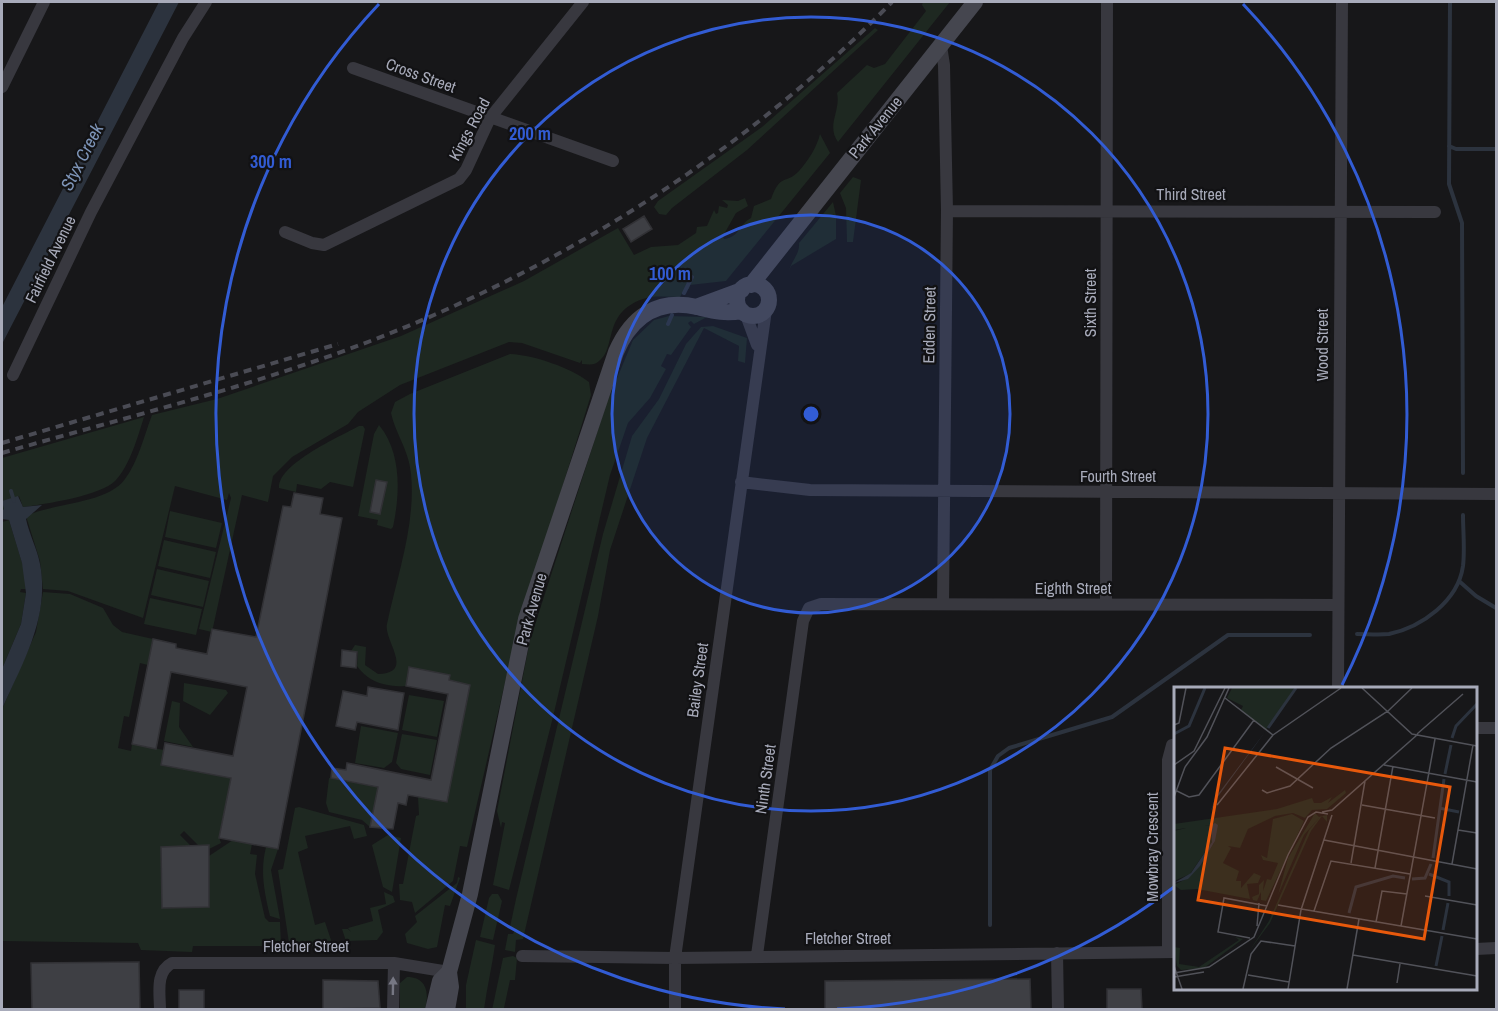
<svg xmlns="http://www.w3.org/2000/svg" width="1498" height="1011" font-family="'Archivo Narrow',sans-serif">
<rect width="100%" height="100%" fill="#171719"/>
<path fill="#1e2821" d="M923,2H950L838,142C826,125 841,111 837,93L867,65L874,68L885,64L926,11L922,5Z
M875,28L878,30L747,150L672,208L666,215L659,214L654,207L658,201L762,127Z
M820,134L830,153L726,281L690,285L689,289L684,290L680,297C667,297 654,295 643,299C602,313 617,348 599,361C594,366 588,364 582,364V360L580,363L522,343L509,342L400,385L358,412L348,424L292,457L273,476L268,502L242,495L212,632L199,629L231,498L229,493L227,500L175,486L143,618L68,591L43,589L40,561L26,516C53,503 107,504 125,479C138,462 144,436 152,415L217,399L401,336L524,281L618,228L634,255L651,247L678,245L696,233L697,227L707,226L714,210L716,214L718,213L719,206L727,208L728,205L722,200L738,201L745,198L748,206L736,213L723,236L724,239C740,237 739,224 751,218L754,206L771,199C781,172 786,185 799,171C808,161 817,147 820,134Z
M853,177L861,180L853,242H847L846,208L840,193Z
M833,202L836,216V239L791,266L789,271C791,261 800,254 799,243Z
M669,316L707,317L694,324L691,321L688,323L691,327L671,355L667,354L661,366L666,369L650,398L628,423L610,475L552,721L509,890L493,885L505,823L502,822L501,828L497,811L530,640L607,402L633,340L654,320Z
M713,326L747,338L745,363L738,361L739,346L704,328L647,438L610,550L598,616L523,939L516,940L515,952L505,950L508,934H513L515,929L510,927L516,899L603,534L632,436L659,399L686,344L701,327Z
M510,354C534,355 571,368 589,382L591,395L515,639L467,847L460,846L453,881L415,913L412,902L400,900L399,884H403L416,816L419,815L418,797L450,786L470,685C431,676 384,703 357,666L358,652L351,651L355,645L366,647L365,665L378,674C416,673 383,640 387,624C397,576 416,524 411,474C409,450 396,435 391,413L395,402L410,394Z
M144,417C138,436 130,465 116,480C101,496 45,504 23,507L19,496L2,511V458Z
M379,425C402,453 400,494 393,527L391,529L377,525L378,520L358,516L374,434Z
M359,426H363L365,429L353,487L330,482L321,489L297,484L296,492L279,488C278,464 339,437 359,426Z
M170,511L222,523L216,548L165,537Z
M9,520L24,569L26,589H21L20,592L26,593L21,624L2,669V522Z
M164,540L216,552L210,578L158,566Z
M157,569L209,581L203,607L151,595Z
M43,592L70,594L103,608L113,625L122,632L153,639L148,665L140,663L129,717L124,716L118,748L131,751L132,744L164,750L161,765L231,778L219,837L221,843L209,849L199,846L184,831L180,835L191,846L161,847L162,907H209V856L233,840L252,844L250,854L257,855L255,874L265,918L269,922H280L281,946H193L192,952L141,950L138,943L2,941V709L36,632Z
M150,598L202,609L196,635L144,624Z
M184,683L226,690L228,693L210,715L183,701Z
M409,695L444,701L437,737L402,730Z
M172,701L180,703L179,727L193,747L164,741Z
M361,726L398,733L392,762L384,768L355,763Z
M402,734L437,740L430,775L401,769L396,763Z
M329,778L378,787L370,827L362,820L329,812L326,803Z
M299,807L364,825L367,836L354,839L350,826L305,836L308,848L298,852L315,925L325,922L333,946H291L289,943L278,870L283,869L295,808Z
M388,835L401,838L392,892L383,887L372,845Z
M266,847L278,849L271,870L280,919L270,916C264,891 260,871 266,847Z
M458,877L460,878L450,906L445,905L437,947L428,949L407,943L405,934L417,922L415,916L457,883Z
M384,892L393,896L395,902L378,910L383,932L377,940L346,941L342,929H348L351,932L348,928L373,921L370,908L386,904Z
M492,894H498L502,901L493,940L480,937L489,898Z
M476,940L495,945C492,966 487,988 484,1009H466V985Z
M513,956L517,958L515,980H510L504,1008L507,1009L492,1010L503,958Z
M407,977C428,977 429,995 425,1009L400,1010V983Z"/>
<path fill="#2c333e" d="M159,2H179L2,344V307Z
M18,496L23,507L42,505L26,519C29,534 37,548 40,564C50,617 23,662 2,709V669L21,624L26,593L22,563L9,520L2,519V511L4,509L2,501Z"/>
<g fill="none" stroke-linecap="round" stroke-linejoin="round">
<path stroke="#2c333e" stroke-width="4" d="M1450,2L1449,184L1462,223L1463,473
M1449,146L1456,149H1496
M684,293L692,277
M668,324L672,315
M11,491L14,501
M1459,581L1476,596L1496,608
M1357,634C1367,634 1379,635 1389,634C1422,627 1458,601 1463,566C1465,549 1463,531 1463,515
M990,925V770L998,756L1009,748L1112,717L1228,635H1310"/>
</g>
<path fill="#3e3f44" stroke="#313135" stroke-width="1.5" d="M644,216L652,229L631,242L623,229Z
M376,480L387,482L380,514L370,512Z
M294,493L323,498L320,514L342,518L278,849L219,838L231,778L161,765L165,743L233,756L247,687L171,672L156,749L132,744L153,639L176,644V648L207,654L212,629L256,637L283,506L291,507Z
M342,650L357,652L356,668L341,666Z
M409,667L450,675L449,680L470,685L447,802L408,795L406,805L398,803L393,829L370,827L378,787L331,778L332,768L346,770L347,763L431,780L448,694L406,686Z
M368,687L404,693L398,730L357,722L355,730L336,726L343,691L367,696Z
M209,845V907L162,908L161,847Z
M139,962L140,1010H32L31,963Z
M1030,979L1031,1010H825V981Z
M323,980L378,981L380,1008L323,1009Z
M1107,989H1141L1142,1010H1107Z
M179,990H204V1010H179Z"/>
<g fill="none" stroke-linecap="round" stroke-linejoin="round">
<path stroke="#38383f" stroke-width="12" d="M941,46L944,65L947,211L943,604
M353,68L613,161
M2,87L44,2
M947,211L1435,212
M285,232L312,243L324,245L459,179L466,170L490,118L583,2
M746,315L757,345
M13,375L91,212L183,38L206,2
M741,482L810,490L1496,494
M1106,604L1107,2
M1338,688L1342,2
M1476,728H1496
M1476,949L1496,948
M1168,952V760L1172,745L1176,744
M1057,953L1058,1010
M757,955L803,621L809,608L821,604L1338,605
M522,956L675,958L1176,952
M160,1010C160,993 155,972 172,963H394L449,972
M393,1010L394,963
M675,1010V958L766,310"/>
<path stroke="#45464f" stroke-width="16" d="M737 300a16 16 0 1 1 32 0a16 16 0 1 1-32 0Z
M751,285L975,2
M696,307L742,290
M433,1010L440,981L449,972
M447,1010L451,987L449,972L470,894L526,619L616,352C631,317 657,298 697,307C714,311 724,314 742,311"/>
<path stroke="#4a4b54" stroke-width="4" stroke-dasharray="8 6" stroke-linecap="butt" d="M2,443L338,344
M2,453C109,422 218,395 324,358C537,284 734,163 892,2"/>
</g>
<defs><path id="oneway-solid" d="M-6-.8H1V-3.2L6.5 0L1 3.2V.8H-6Z" transform="scale(1.5)"/></defs>
<use fill="#767783" href="#oneway-solid" transform="translate(393 986) rotate(-89)"/>
<circle cx="811" cy="414" r="199" fill="#325cd4" fill-opacity=".12"/>
<g fill="none" stroke="#325cd4" stroke-width="3">
<circle cx="811" cy="414" r="199"/>
<circle cx="811" cy="414" r="397"/>
<path d="M1174 887A596 596 0 0 1 837 1009M785 1009A596 596 0 0 1 379 4M1243 4A596 596 0 0 1 1342 685"/>
</g>
<g text-anchor="middle" stroke-width="4.5" stroke-linejoin="round" paint-order="stroke">
<g font-size="16" fill="#a8abba" stroke="#121214">
<text transform="translate(421 75) rotate(20)" y="6">Cross Street</text>
<text transform="translate(875 127) rotate(-51)" y="6">Park Avenue</text>
<text transform="translate(469 129) rotate(-62)" y="6">Kings Road</text>
<text x="1191" y="200">Third Street</text>
<text transform="translate(50 259) rotate(-64)" y="6">Fairfield Avenue</text>
<text transform="translate(1090 303) rotate(-90)" y="6">Sixth Street</text>
<text transform="translate(929 325) rotate(-89)" y="6">Edden Street</text>
<text transform="translate(1322 345) rotate(-90)" y="6">Wood Street</text>
<text x="1118" y="482">Fourth Street</text>
<text x="1073" y="594">Eighth Street</text>
<text transform="translate(531 609) rotate(-74)" y="6">Park Avenue</text>
<text transform="translate(697 680) rotate(-82)" y="6">Bailey Street</text>
<text transform="translate(765 779) rotate(-82)" y="6">Ninth Street</text>
<text transform="translate(1152 847) rotate(-90)" y="6">Mowbray Crescent</text>
<text x="848" y="944">Fletcher Street</text>
<text x="306" y="952">Fletcher Street</text>
</g>
<g font-size="18" font-style="italic" fill="#7d94b7" stroke="#121214">
<text transform="translate(82 157) rotate(-63)" y="6">Styx Creek</text>
</g>
</g>
<g transform="translate(1174 687)">
<rect width="303" height="303" fill="#171719"/>
<path d="M58,1H122L92,43L67,23L69,19L53,11ZM171,103L172,106L153,122L138,123L131,131L119,126L101,129L74,142L66,161L54,159L57,161L49,176L65,184L62,194H67V201L80,186L87,189L84,196L73,197L76,212L23,202L7,203L0,198L14,191L26,177L40,156L41,139L45,138L31,139H39L38,155L16,187L0,194V144L12,141L0,143V137L103,122L138,111L140,116H147L158,110L154,116ZM141,126L145,130L148,129L153,128V135L148,129L137,144L96,236L76,263L95,234L135,143L145,131L130,148L104,208L114,171ZM118,127L130,134L92,214L87,213V205L83,214L79,213L78,210L85,207V198L90,193L89,204L93,192L97,193L104,176L89,173L87,168L93,171L99,132ZM61,250L69,252L30,281L7,283L3,279L0,260L6,261L5,277L25,280L65,253Z" fill="#1e2821"/>
<path d="M91,45L43,111L37,124L41,111ZM41,136L44,138L41,154L26,179L14,192L0,196L17,186L38,155L37,138Z" fill="#2c333e"/>
<path fill="none" stroke="#2c333e" stroke-width="3" d="M94,41L122,1M0,47L15,39L31,1M278,51L282,39L303,17M271,87L277,58M265,121L285,125M259,171L270,92M255,187L275,195V209M238,192L251,191L257,177M175,226L182,200L219,189L231,191M269,243L274,216M262,279L268,249"/>
<path fill="none" stroke="#515259" stroke-width="1.5" d="M188,1L238,47L303,59M51,11L99,48M0,38L5,36L12,1M243,47L289,7M0,78L20,64L51,1M210,78L303,95M11,80L33,50L55,1M102,80L139,101M88,103L93,106L116,99L157,61L214,24L238,1M3,104L15,110L25,108L80,33M0,110L11,80M43,118L99,48L167,1M188,118L261,131M148,125L158,123L243,48M284,143L303,146M150,153L303,182M177,176L191,94M278,177L299,58M201,181L219,79M251,209L303,218M104,218L303,252M140,224L157,174L236,187M202,235L208,204L233,207M83,239L85,216M227,239L261,52M76,251L44,245L50,211L93,219M179,268L303,289M0,279L8,302M0,286L35,280L80,250L114,168L134,130L142,125L154,127M74,288L115,295M0,290L30,285M223,296L226,277M69,302L77,267L87,254L121,259M114,302L127,223L158,128M173,302L185,232"/>
<path fill="#e8590c" fill-opacity="0.15" stroke="#e8590c" stroke-width="3" d="M51,61L276,100L250,252L24,213Z"/>
<rect width="303" height="303" fill="none" stroke="#a8abba" stroke-width="3"/>
</g>
<circle cx="811" cy="414" r="9" fill="#325cd4" stroke="#121214" stroke-width="3"/>
<g font-size="18" text-anchor="middle" font-weight="bold" fill="#325cd4" stroke="#121214" stroke-width="4.5" stroke-linejoin="round" paint-order="stroke">
<text x="530" y="140">200 m</text>
<text x="271" y="168">300 m</text>
<text x="670" y="280">100 m</text>
</g>
<rect width="1498" height="1011" fill="none" stroke="#a8abba" stroke-width="6"/>
</svg>
